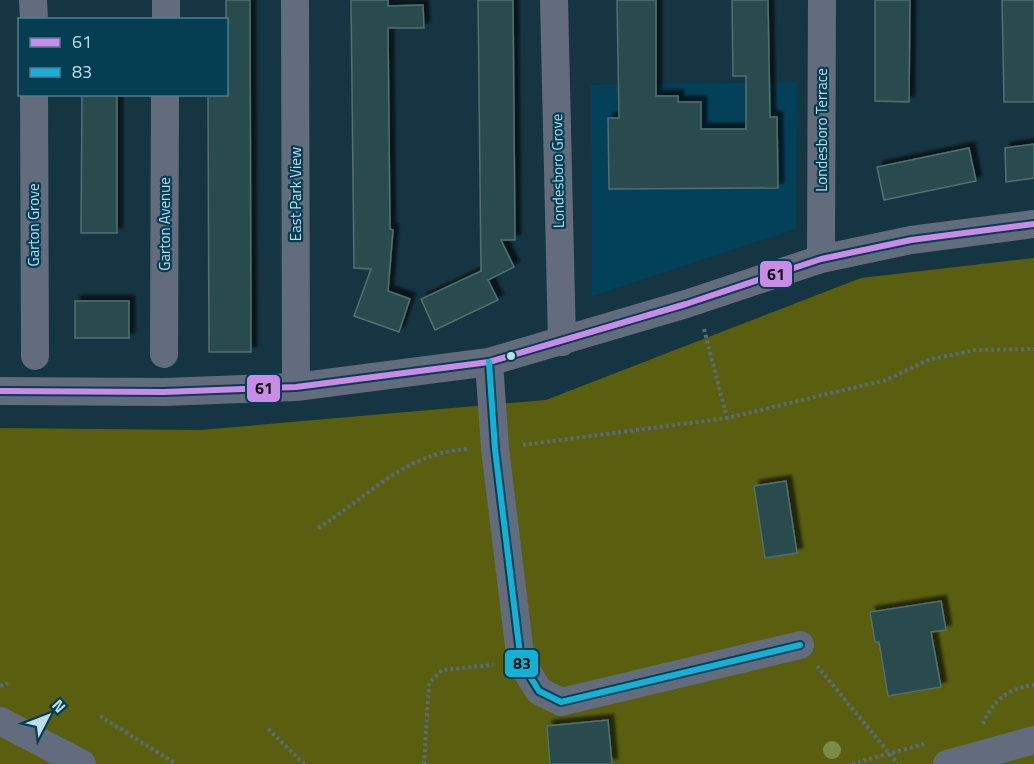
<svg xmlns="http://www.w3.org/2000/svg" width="1034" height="764" font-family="'Titillium Web',sans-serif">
<defs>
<filter id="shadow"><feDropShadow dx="5.5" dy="-5.5" stdDeviation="1.5" flood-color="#0009"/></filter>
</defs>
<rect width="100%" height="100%" fill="#163542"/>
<path fill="#034158" d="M797,82L796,229L592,296L591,85Z"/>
<path fill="#595f0e" d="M1034,258V764H0V428L200,430L546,400L861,278Z"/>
<path fill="#2a4c4e" stroke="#526f70" stroke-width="1.5" filter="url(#shadow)" d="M226,0H250L251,352H209L208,94H226Z
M351,0H388V6L423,5L424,28H388L390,229L393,230L388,291L410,299L399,332L354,316L371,269L354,268Z
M478,0H513L515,240H501L514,267L488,280L498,300L435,330L421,299L481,271Z
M617,0H656V96H678V102H701V129H746V76H733L732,0H768L770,117H777L778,188L609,189L608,118H619Z
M875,0H910L909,102L875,101Z
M1002,0H1034V102H1004Z
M82,94H117V233H81Z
M1034,144V178L1006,182L1005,148Z
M969,148L976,181L884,200L877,167Z
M75,301H129V338H75Z
M786,481L797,553L765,558L754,486Z
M941,601L946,630L931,632L941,687L888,696L879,642H875L870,612Z
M608,720L612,764H550L547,726Z"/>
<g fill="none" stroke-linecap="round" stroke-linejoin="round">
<path stroke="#5d6b79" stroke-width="4" stroke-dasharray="3 3" stroke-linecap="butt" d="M704,329L727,418
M523,445L727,418L886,380L928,360L975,350L1034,349
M318,528C370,496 403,453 468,449
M817,666L898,764
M0,686L8,683
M100,716L176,764
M983,724C992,701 1009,688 1034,685
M268,729L304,764
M424,764L429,683L442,670L493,665
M852,764L924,744"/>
<path stroke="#626c7d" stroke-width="28" d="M33,0L34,20
M295,0L296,387
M554,0L562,342
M166,20V0
M34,94L35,356
M821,259L822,0
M164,354L165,94
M489,362L495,449L521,662L539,691L561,702L800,645
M0,391L164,392L296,387L489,362L686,304L821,259L911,240L1034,224
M0,721L82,764
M947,764L1034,740"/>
<defs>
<path id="bus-1" d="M0,391L164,392L296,387L489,362L686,304L821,259L911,240L1034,224"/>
<path id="bus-2" d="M489,362L495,449L521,662L539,691L561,702L800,645"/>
</defs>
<use href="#bus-1" stroke="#053d53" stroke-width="10"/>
<use href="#bus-2" stroke="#053d53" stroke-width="10"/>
<use href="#bus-1" stroke="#ca8be6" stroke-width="6"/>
<use href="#bus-2" stroke="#13b2d5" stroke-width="6"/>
</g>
<circle fill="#7b8b49" cx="832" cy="750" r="9"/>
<circle fill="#bddded" stroke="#053d53" stroke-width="2" cx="511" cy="356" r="5"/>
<g text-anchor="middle" stroke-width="4.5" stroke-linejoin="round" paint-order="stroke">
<g font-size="15" fill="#bddded" stroke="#053d53">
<text transform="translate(822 130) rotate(-90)" y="5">Londesboro Terrace</text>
<text transform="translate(558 171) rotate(-91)" y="5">Londesboro Grove</text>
<text transform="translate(296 194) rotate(-90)" y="5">East Park View</text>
<text transform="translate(165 224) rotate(-90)" y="5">Garton Avenue</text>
<text transform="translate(34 225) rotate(-90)" y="5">Garton Grove</text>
</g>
</g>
<g stroke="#053d53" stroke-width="2">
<rect x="759" y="260" width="34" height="28" rx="6" fill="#ca8be6"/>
<rect x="246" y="374" width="35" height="29" rx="6" fill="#ca8be6"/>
<rect x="504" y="649" width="35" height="29" rx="6" fill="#13b2d5"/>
</g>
<g font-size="16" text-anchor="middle" font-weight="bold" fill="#111">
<text x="776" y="280">61</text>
<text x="264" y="394">61</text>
<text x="522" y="669">83</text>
</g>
<rect x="18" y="18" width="210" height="78" fill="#053d53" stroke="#4f7d91" stroke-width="1.5"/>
<rect x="30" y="38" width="30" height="9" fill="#ca8be6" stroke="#4f7d91" stroke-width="1.5"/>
<text x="72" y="48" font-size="18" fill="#bddded">61</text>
<rect x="30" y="68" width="30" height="9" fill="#13b2d5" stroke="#4f7d91" stroke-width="1.5"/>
<text x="72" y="78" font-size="18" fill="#bddded">83</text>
<g transform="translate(48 716) rotate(48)" stroke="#053d53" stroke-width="4.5" paint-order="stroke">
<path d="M0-4.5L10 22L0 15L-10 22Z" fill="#bddded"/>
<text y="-9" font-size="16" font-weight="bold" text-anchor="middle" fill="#bddded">N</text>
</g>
</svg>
